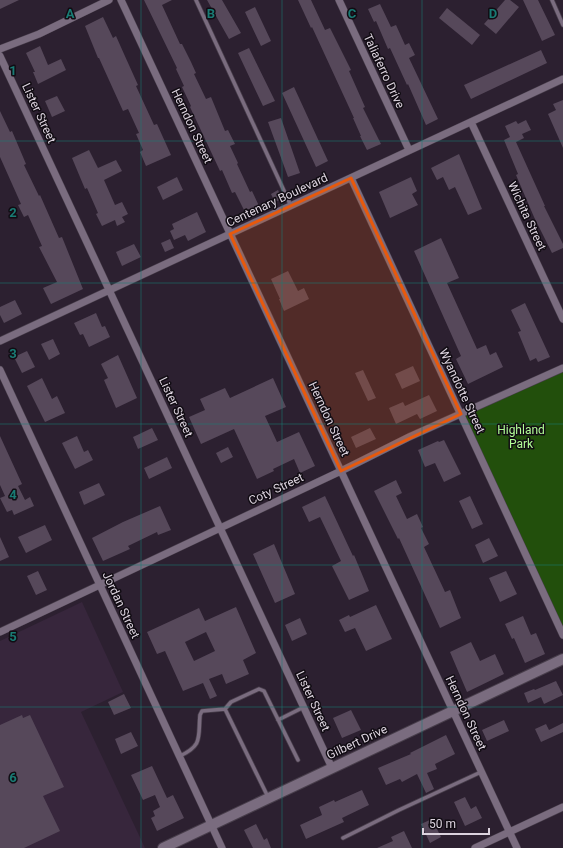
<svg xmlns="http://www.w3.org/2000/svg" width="563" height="848" font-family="Roboto,sans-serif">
<rect width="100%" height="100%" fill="#2c2030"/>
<path fill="#37263c" d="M82,602L123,692L81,712L145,848H0V641Z"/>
<path fill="#224f0c" d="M563,371V628L463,415Z"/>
<path fill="#56485a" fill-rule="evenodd" d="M0,0H19L0,9Z
M144,0H172L162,5L180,44H182L191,62L196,73L194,74L206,99L211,97L225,131L228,130L235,144L230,146L238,163L237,164L250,192L252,191L259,206L245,212L235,192L232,193L222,170L220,171L190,107L191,106L182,87L184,86L176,69L177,68Z
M207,0H222L241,33L229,39Z
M298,0H311L325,30L330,28L351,70L349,71L365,107L363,108L381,144L367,150L360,136H361L353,118H354L312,27L311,28Z
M505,0H510L519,7L496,34L484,24Z
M523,0H538L555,35L542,41Z
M380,4L391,27L396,25L405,45L409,43L415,55L409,58L438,119L426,125L408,84L407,85L390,48L388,49L376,21L374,22L368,9Z
M255,7L271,41L261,46L245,12Z
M447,8L480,35L472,45L439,18Z
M103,17L113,38L116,36L124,54L138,85L136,86L154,125L157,124L171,155L146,166L140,152L143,150L136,134L139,133L128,109L123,111L99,58H98L85,26Z
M40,46L48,65L61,59L66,70L38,84L33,72H35L26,53Z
M249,48L275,101L263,106L238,53Z
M541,50L547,63L471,99L464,85Z
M294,87L328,161L316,167L282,93Z
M57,96L65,111L52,117L45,101Z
M563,100V148L548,114L556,110L553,104Z
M0,111L10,132L12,131L26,164L24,165L39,196L40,195L59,238L62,237L83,289L51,304L43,288L57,282L39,247L42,246L28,215L24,217L18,205L21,204L0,157Z
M281,118L300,173L288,177L268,122Z
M526,120L531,130L522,134L524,138L516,142L545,206H544L563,244V248L552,253L534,217L516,175L518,174L504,140L510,137L505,126L516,121L518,124Z
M89,150L98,168L116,160L122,171L104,180L115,205L122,202L128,214L122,217L125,222L117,226L115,220L102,226L96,214L98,213L87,188L85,189L72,158Z
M459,154L482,209L468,215L455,187L449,190L443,177L437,180L431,168Z
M177,177L183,190L163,200L157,187Z
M411,177L417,191L412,194L418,205L390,218L379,192Z
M278,190L282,199L275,202L271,194Z
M197,212L206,232L188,241L185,235L174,240L170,231L174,229L172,224Z
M441,238L459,278L447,283L477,349L486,345L490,355L496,352L503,367L468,384L456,359L461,356L414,251Z
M170,239L174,248L165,252L161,243Z
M134,244L141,257L122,266L116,252Z
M288,271L298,291L304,288L309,299L284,311L279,299H280L271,279Z
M15,300L22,314L4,323L0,315V307Z
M525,303L550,357L538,362L536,358L530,361L518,332L521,331L511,310Z
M96,313L102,327L105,326L110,337L89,347L83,334L80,335L74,323Z
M53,339L60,354L49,360L41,344Z
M27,351L35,367L22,373L14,357Z
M118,355L137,398L116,408L104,380L108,378L101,364Z
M413,366L420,381L402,389L395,374Z
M363,370L376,398L368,401L355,373Z
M42,378L52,399L57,396L65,413L45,422L27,386Z
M273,378L286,407L265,416L277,442L299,432L315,466L300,473L294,459L273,469L274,471L257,479L234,429L201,444L189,417L205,410L200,399L225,388L230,398Z
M429,395L437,411L420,419L417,414L396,424L389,408L403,402L405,406Z
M152,428L158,440L138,449L133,437Z
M370,428L376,439L356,448L351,437Z
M0,436L22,484L18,486L25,500L30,497L34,506L14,515L12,510L7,512L0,498L5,496L0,485Z
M77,436L84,452L88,450L93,460L75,469L62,443Z
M444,440L461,474L444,482L435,463L425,467L418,450L438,441L439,442Z
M228,447L233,457L221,463L216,453Z
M167,457L172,468L149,479L144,468Z
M396,480L402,493L396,496L407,519L417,514L423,527L421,528L429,544L424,547L445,592L450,590L461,618L440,628L399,538L398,539L374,491Z
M99,483L105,495L84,505L79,492Z
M325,496L353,556L354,555L369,591L349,600L332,566L341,561L320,517L309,522L302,507Z
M470,496L483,524L472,529L459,501Z
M160,506L171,530L158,535L157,532L128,546L130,549L103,561L92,538L123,522Z
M45,525L52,540L26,553L18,537Z
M0,537L9,557L0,561Z
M489,538L498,556L483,563L475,545Z
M274,544L295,594L275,603L253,554Z
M38,571L47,590L36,595L27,576Z
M506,571L517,594L500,602L489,578Z
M376,605L392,639L366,651L355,628L345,632L339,620L349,615L350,617Z
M236,607L256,653L243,660L249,674L226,684L222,674L209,679L217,696L210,699L203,683L183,691L165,651L157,654L147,632L199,608L205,621ZM206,632L215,651L194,661L185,642Z
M523,616L531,635L536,633L545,654L525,663L514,638L512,639L505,624Z
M300,618L307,634L292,641L285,625Z
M471,642L480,661L495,654L504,674L467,692L450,652Z
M556,681L563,695L544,704L541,697L528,703L524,693L534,689L535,690Z
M124,694L131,708L114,715L108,702Z
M351,710L361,730L342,738L333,718Z
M22,715L23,718L30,715L64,787L43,796L60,831L24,848H0V725Z
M504,720L509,731L487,741L482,730Z
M563,723V732L541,742L535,729L546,724L549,730Z
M131,732L138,746L121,754L115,739Z
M446,735L455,754L435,764L437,769L427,773L434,789L426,793L417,774L402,782L400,779L386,785L378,768L411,754L410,753Z
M152,766L167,798L173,795L184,818L157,831L151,818L155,816L153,811L160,807L155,795L143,800L131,775Z
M362,790L369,805L342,818L344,822L306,839L300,825L322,815L319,807L334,800L335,802Z
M465,797L471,809L476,806L482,818L465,826L454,802Z
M432,819L441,837L430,843L421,824Z
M256,824L264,840L267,838L271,848H253L244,830Z
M404,831L412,848H377L393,841L391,837Z"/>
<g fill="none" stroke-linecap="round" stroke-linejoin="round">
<defs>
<path id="lane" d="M196,0L291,206
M552,0L563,25
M225,709L231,702L259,689L264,691L298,760
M278,720L304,707
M180,756C203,745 198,738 200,715L202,711L225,709L268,797
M343,838L399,810L481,772"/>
<path id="street" d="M121,0L517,848
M339,0L409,150
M0,49L39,34L109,0
M0,56L332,768
M471,122L563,319
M351,178L563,635
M0,341L563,79
M0,370L222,848
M0,632L341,471L409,437L563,368
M475,848L563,807"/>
<path id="secondary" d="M163,848L563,659"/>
</defs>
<use href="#lane" stroke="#483e4b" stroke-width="5"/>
<use href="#street" stroke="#483e4b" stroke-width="8"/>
<use href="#secondary" stroke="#483e4b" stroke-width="12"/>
<use href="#lane" stroke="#7a6c7f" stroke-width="3.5"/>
<use href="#street" stroke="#7a6c7f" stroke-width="7"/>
<use href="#secondary" stroke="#7a6c7f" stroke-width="10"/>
</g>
<path fill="#e8590c" fill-opacity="0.2" stroke="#e8590c" stroke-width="3" stroke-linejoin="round" d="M351,178L461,414L341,471L230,234Z"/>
<path fill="none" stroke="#197b74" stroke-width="1" stroke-opacity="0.55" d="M141,0V848M282,0V848M422,0V848M0,141H563M0,283H563M0,424H563M0,565H563M0,707H563"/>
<g text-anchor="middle" stroke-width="3" stroke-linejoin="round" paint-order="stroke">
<g font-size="12" fill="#dcd3de" stroke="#110c13">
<text transform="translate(384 71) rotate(65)" y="4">Taliaferro Drive</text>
<text transform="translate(39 113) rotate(65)" y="4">Lister Street</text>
<text transform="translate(192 126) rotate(65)" y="4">Herndon Street</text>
<text transform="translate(277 200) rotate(-25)" y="4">Centenary Boulevard</text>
<text transform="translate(527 216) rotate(65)" y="4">Wichita Street</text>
<text transform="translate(462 391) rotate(65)" y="4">Wyandotte Street</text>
<text transform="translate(176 407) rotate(65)" y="4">Lister Street</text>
<text transform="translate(329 419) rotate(65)" y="4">Herndon Street</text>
<text transform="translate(276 489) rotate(-25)" y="4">Coty Street</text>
<text transform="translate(121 605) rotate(65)" y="4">Jordan Street</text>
<text transform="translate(313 701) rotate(65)" y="4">Lister Street</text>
<text transform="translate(466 713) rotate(65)" y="4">Herndon Street</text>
<text transform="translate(357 742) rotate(-25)" y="4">Gilbert Drive</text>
</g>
<g font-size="12" fill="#b1fc96" stroke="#110c13">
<text x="521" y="434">Highland<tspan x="521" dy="14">Park</tspan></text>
</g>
</g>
<g font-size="13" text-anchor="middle" font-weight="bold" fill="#197b74" stroke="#110c13" stroke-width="3" stroke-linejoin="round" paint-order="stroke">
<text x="70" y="18">A</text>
<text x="211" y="18">B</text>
<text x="352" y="18">C</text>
<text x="493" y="18">D</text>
<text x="13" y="75">1</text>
<text x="13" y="217">2</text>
<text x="13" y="358">3</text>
<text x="13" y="499">4</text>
<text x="13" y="641">5</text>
<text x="13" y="782">6</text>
</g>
<path d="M423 828v6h66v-6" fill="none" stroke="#dcd3de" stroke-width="2"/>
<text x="429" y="828" font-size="12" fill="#dcd3de" stroke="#110c13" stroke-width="3" paint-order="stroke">50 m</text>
</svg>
